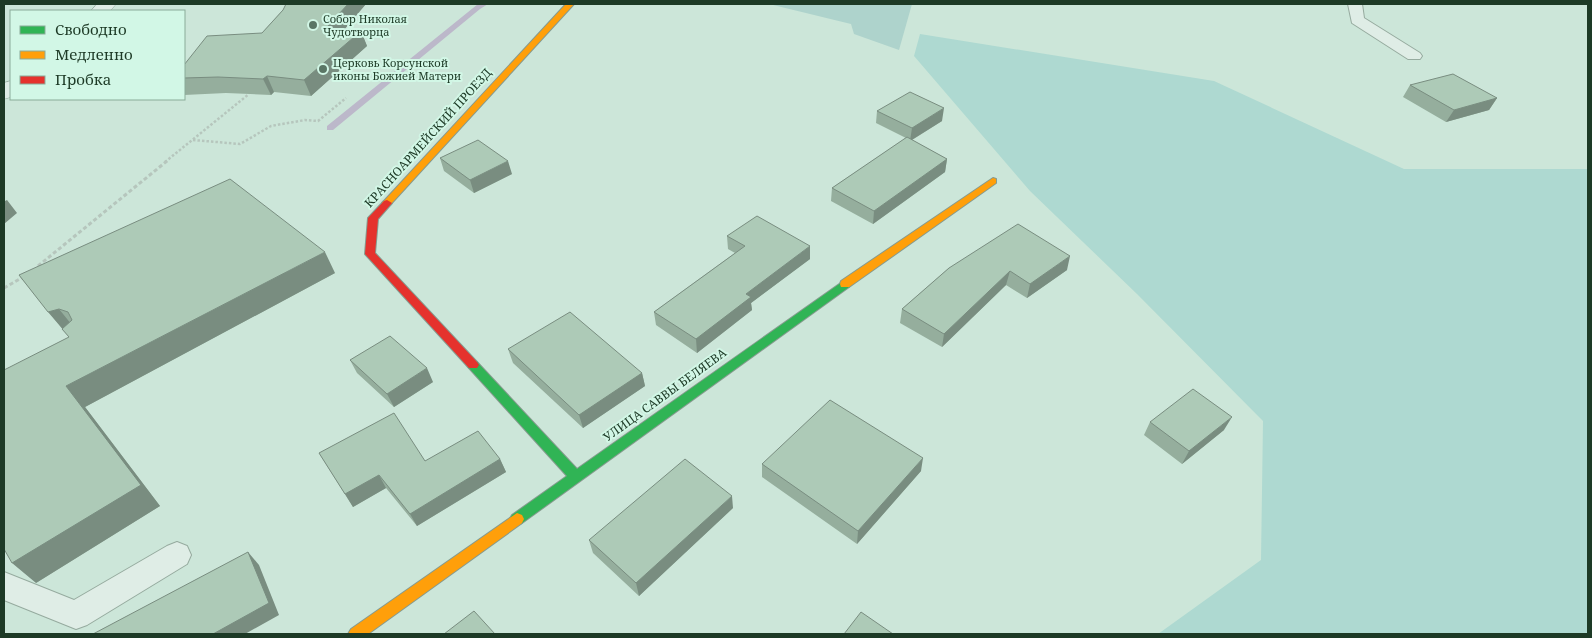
<svg xmlns="http://www.w3.org/2000/svg" width="1592" height="638" font-family="'Noto Serif',serif">
<rect width="100%" height="100%" fill="#cce6d9"/>
<path fill="#aed9d1" d="M920,34L1214,81L1404,169H1588V634H1158L1261,560L1263,421L1137,294L1030,191L914,56Z"/>
<path fill="#aed3cc" d="M769,4H912L899,50L854,34L851,24Z"/>
<g fill="none" stroke-linecap="round" stroke-linejoin="round">
<path fill="#bcb8ca" fill-rule="evenodd" d="M478,4H488L480,9L333,130H327V126Z"/>
<defs>
<path id="lane" d="M1348,4H1362L1364,18L1420,53L1422,56L1420,59H1408L1352,23Z
M177,542L187,546L191,555L187,564L87,625L76,629L4,600V572L74,600L167,546Z"/>
<path id="street" d="M97,4H116L110,11H91Z
M11,81V97L4,99V83Z"/>
<path id="fast" d="M845,280L850,284L849,287L522,523L517,525L512,523L510,519L512,515L567,476L469,368L467,365L469,362H477L577,469Z"/>
<path id="slow" d="M566,4H574L390,205H384L382,203L384,201Z
M993,178L996,179V183L849,287H841L840,284L841,281Z
M517,513L522,515L524,519L522,523L368,634H348L351,629Z"/>
<path id="jam" d="M387,200L392,203L378,219L375,253L477,362L479,365L477,368H469L365,254L368,218L384,201Z"/>
</defs>
<use href="#lane" stroke="#96ab9f" stroke-width="2"/>
<use href="#street" stroke="#96ab9f" stroke-width="1"/>
<use href="#fast" stroke="#869b8f" stroke-width="2"/>
<use href="#slow" stroke="#869b8f" stroke-width="2"/>
<use href="#jam" stroke="#869b8f" stroke-width="2"/>
<path stroke="#b6c6bd" stroke-width="2.5" stroke-dasharray="2.5 2" stroke-linecap="butt" d="M193,140L240,144L271,126L305,120L318,121L346,98
M165,162L249,94"/>
<path stroke="#b6c6bd" stroke-width="3" stroke-dasharray="4 2.5" stroke-linecap="butt" d="M38,266L167,161
M4,288L25,276"/>
<use href="#lane" fill="#dfede6" fill-rule="evenodd"/>
<use href="#street" fill="#dfede6" fill-rule="evenodd"/>
<use href="#fast" fill="#30b455" fill-rule="evenodd"/>
<use href="#slow" fill="#ff9f0a" fill-rule="evenodd"/>
<use href="#jam" fill="#e5322d" fill-rule="evenodd"/>
</g>
<path fill="#95ae9d" d="M366,4L344,29L361,31L367,46L311,96L274,92L271,95L226,93L184,95V65L262,33L283,10Z
M1410,85L1497,98L1489,110L1446,122L1403,97Z
M877,111L942,121L912,140L947,159L945,172L873,224L831,201L832,188L906,138L876,123Z
M440,158L512,174L474,193L444,171Z
M727,236L810,259L751,303L752,310L697,353L656,325L654,312L735,253L728,249Z
M949,268L1067,270L1027,298L1006,285L942,347L900,323L902,309Z
M335,273L85,407L160,506L36,583L69,337L19,275Z
M508,349L642,373L645,386L583,428L513,363Z
M350,360L433,382L394,407L357,373Z
M1150,422L1224,430L1182,464L1144,435Z
M319,453L425,461L500,459L506,472L417,526L386,488L353,507Z
M762,464L921,471L857,544L762,477Z
M733,508L639,596L593,553L589,540Z"/>
<path fill="#798d80" d="M348,4H366L333,43L327,27Z
M361,31L367,46L311,96L304,80Z
M267,76L274,92L271,95L263,79Z
M1497,98L1489,110L1446,122L1454,110Z
M944,108L942,121L910,141L912,128Z
M947,159L945,172L873,224L874,211Z
M508,161L512,174L474,193L470,180Z
M4,199L5,201L7,200L17,213L4,224Z
M810,246V259L751,303L752,310L697,353L696,339L746,294Z
M325,252L335,273L85,407L160,506L36,583L12,563L66,386Z
M1070,256L1067,270L1027,298L1030,284Z
M1010,271L1006,285L942,347L944,334Z
M59,309L76,330L66,333L48,312Z
M427,368L433,382L394,407L387,394Z
M642,373L645,386L583,428L579,415Z
M1232,417L1224,430L1182,464L1189,451Z
M923,458L921,471L857,544L858,531Z
M500,459L506,472L417,526L410,514Z
M379,475L386,488L353,507L345,494Z
M732,496L733,508L639,596L636,583Z
M248,552L259,565L279,615L245,634H213Z"/>
<path fill="#adcab7" stroke="#798d80" d="M286,4H348L327,27L361,31L304,80L267,76L263,79L218,77L184,78V65L207,36L262,33L283,10Z
M1453,74L1497,98L1454,110L1410,85Z
M910,92L944,108L912,128L877,111Z
M907,137L947,159L874,211L832,188Z
M478,140L508,161L470,180L440,158Z
M230,179L325,252L66,386L141,485L12,563L4,549V370L69,337L62,329L72,320L68,312L59,309L48,312L19,275Z
M757,216L810,246L746,294L751,297L696,339L654,312L745,246L727,236Z
M1018,224L1070,256L1030,284L1010,271L944,334L902,309L949,268Z
M570,312L642,373L579,415L508,349Z
M390,336L427,368L387,394L350,360Z
M1193,389L1232,417L1189,451L1150,422Z
M830,400L923,458L858,531L762,464Z
M394,413L425,461L478,431L500,459L410,514L379,475L345,494L319,453Z
M685,459L732,496L636,583L589,540Z
M248,552L269,603L213,634H93Z
M474,611L495,634H444Z
M861,612L893,634H844Z"/>
<g fill="#5a7665" stroke="#d2f7e6" stroke-width="2">
<circle cx="313" cy="25" r="5"/>
<circle cx="323" cy="69" r="5"/>
</g>
<g text-anchor="middle" stroke-width="4" stroke-linejoin="round" paint-order="stroke">
<g font-size="11" fill="#1d3a26" stroke="#d2f7e6" text-anchor="start">
<text x="323" y="23">Собор Николая<tspan x="323" dy="13">Чудотворца</tspan></text>
<text x="333" y="67">Церковь Корсунской<tspan x="333" dy="13">иконы Божией Матери</tspan></text>
</g>
<g font-size="12" fill="#1d3a26" stroke="#d2f7e6">
<text transform="translate(428 138) rotate(-48)" y="4">КРАСНОАРМЕЙСКИЙ ПРОЕЗД</text>
<text transform="translate(665 395) rotate(-36)" y="4">УЛИЦА САВВЫ БЕЛЯЕВА</text>
</g>
</g>
<rect width="1592" height="638" fill="none" stroke="#1d3a26" stroke-width="10"/>
<rect x="10" y="10" width="175" height="90" fill="#d2f7e6" stroke="#8aab99"/>
<rect x="20" y="26" width="25" height="8" fill="#30b455" stroke="#8aab99"/>
<text x="55" y="35" font-size="15" fill="#1d3a26">Свободно</text>
<rect x="20" y="51" width="25" height="8" fill="#ff9f0a" stroke="#8aab99"/>
<text x="55" y="60" font-size="15" fill="#1d3a26">Медленно</text>
<rect x="20" y="76" width="25" height="8" fill="#e5322d" stroke="#8aab99"/>
<text x="55" y="85" font-size="15" fill="#1d3a26">Пробка</text>
</svg>
